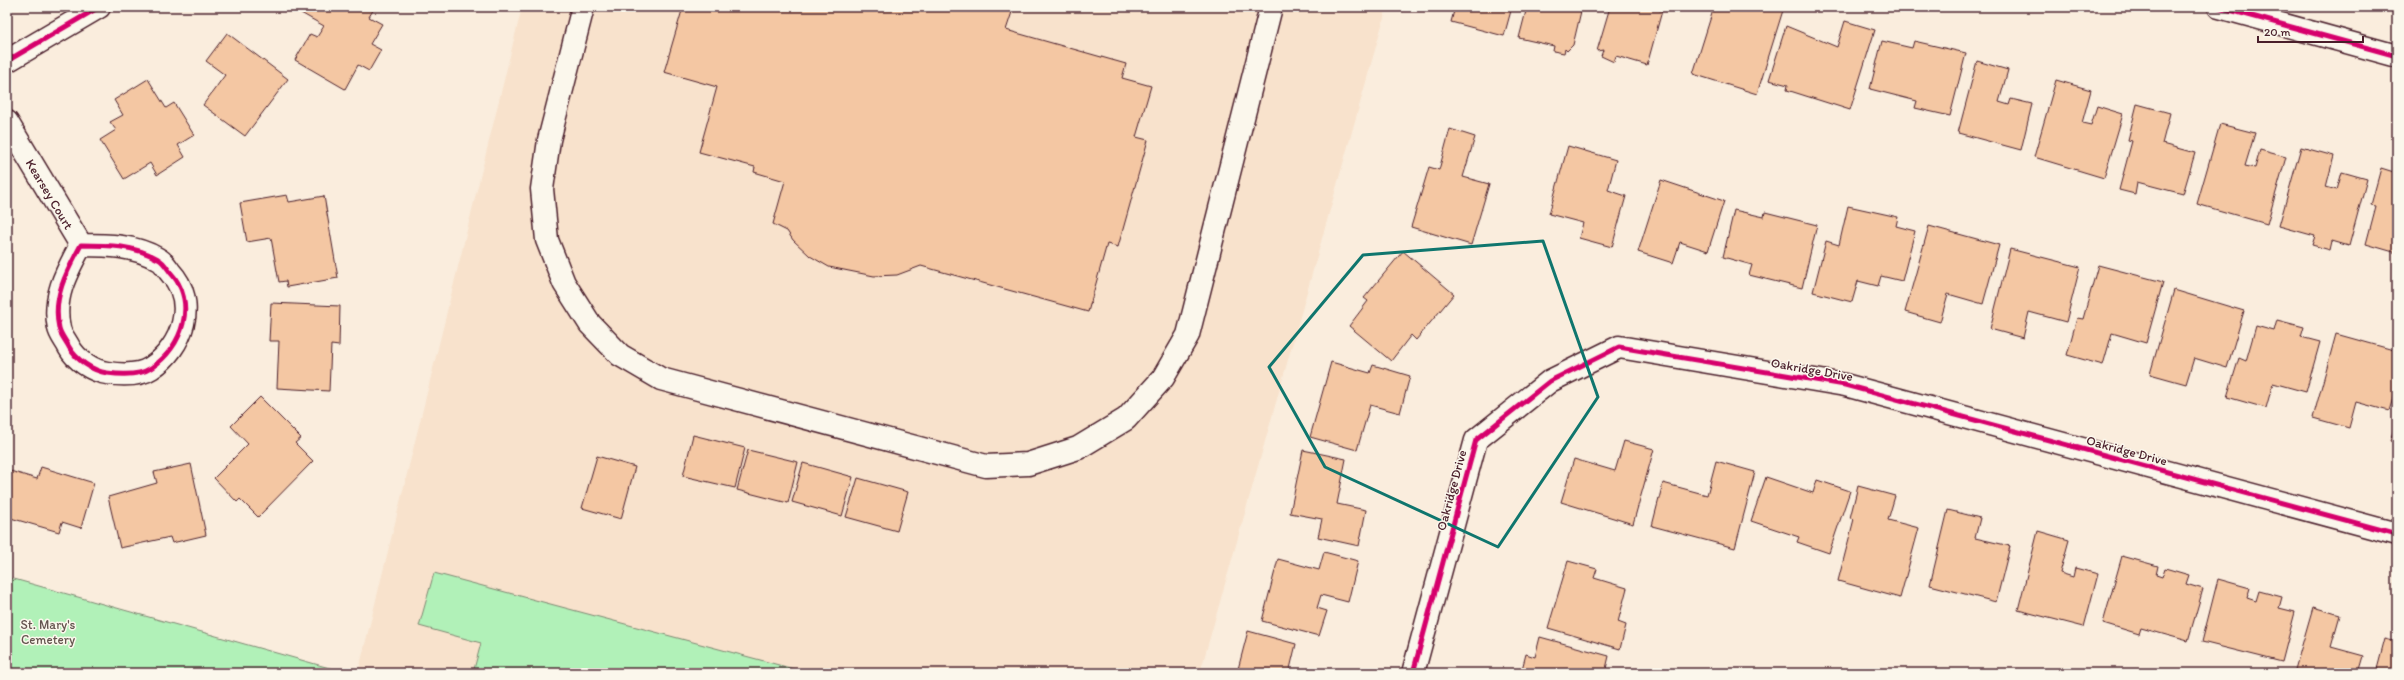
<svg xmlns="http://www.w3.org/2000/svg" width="2404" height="680" font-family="Itim,sans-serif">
<rect width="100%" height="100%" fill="#faeddd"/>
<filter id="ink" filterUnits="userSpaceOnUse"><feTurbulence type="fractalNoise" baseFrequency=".025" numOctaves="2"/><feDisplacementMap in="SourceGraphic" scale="8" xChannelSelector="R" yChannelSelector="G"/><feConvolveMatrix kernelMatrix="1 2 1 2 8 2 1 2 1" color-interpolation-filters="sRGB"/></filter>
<g filter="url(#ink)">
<path fill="#f8e2cc" d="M522,7H1387L1200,673H358Z"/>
<path fill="#b1f1b8" stroke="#7e8872" d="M434,573L809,673H473L481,643L419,626Z
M7,577L333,669L332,673H7Z"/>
<path fill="#f4c7a3" stroke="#4a1f2b" d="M296,7H375L369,17L382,24L370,44L381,50L369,71L358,65L345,89L295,60L310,34L317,37L324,26L294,9Z
M683,7H993L1012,12L1006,30L1126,64L1122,78L1151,86L1136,137L1148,140L1118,247L1107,244L1088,312L921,266L897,275L874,276L829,267L810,256L793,240L787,231L773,224L785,181L754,172L755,167L699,152L717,87L664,72Z
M1455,7H1512L1504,36L1451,22Z
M1527,7H1582L1573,45L1567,51L1565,49L1564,53L1553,51L1554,46L1519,38Z
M1610,7H1660L1659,10L1662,11L1647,65L1616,56L1614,62L1601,56L1603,50L1597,51Z
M1714,7H1784L1757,94L1693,74Z
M1845,21L1875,30L1850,110L1787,90L1788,85L1769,80L1786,26L1837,47Z
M227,33L288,79L245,136L203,105L225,75L206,61Z
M1882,41L1912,48L1914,41L1966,53L1950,116L1915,108L1917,101L1870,89Z
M1977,61L2008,70L1999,102L2009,105L2011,99L2032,104L2021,150L1958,133Z
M148,79L166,108L174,103L194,135L178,145L185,157L157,175L150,163L124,179L100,140L116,130L110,122L123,115L114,100Z
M2056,80L2091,90L2082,123L2091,125L2097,106L2123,114L2104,178L2034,157Z
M2137,104L2170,113L2162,144L2195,153L2183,194L2137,182L2135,194L2119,190L2132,141L2128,140Z
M2220,124L2255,133L2245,166L2255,168L2260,150L2286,157L2267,224L2197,204Z
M1450,129L1475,137L1463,177L1489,184L1471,245L1411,227L1429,167L1439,170Z
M1568,146L1616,160L1608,190L1626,196L1612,247L1579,238L1583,223L1549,214Z
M2301,147L2334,156L2326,187L2337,190L2342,172L2367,179L2349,246L2332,241L2330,250L2312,245L2315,236L2279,226Z
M2381,168L2397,173V253L2366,244L2376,206L2371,205Z
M1661,180L1724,201L1708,251L1680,242L1673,263L1638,252Z
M287,195L289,202L324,196L338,278L287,287L286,281L279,282L271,238L247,242L240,203Z
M1848,206L1898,217L1896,226L1915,231L1902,281L1881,276L1878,286L1858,281L1852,302L1813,292L1826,241L1839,245Z
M1734,210L1764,217L1765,212L1817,225L1802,288L1749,275L1752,265L1723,257Z
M1929,226L1999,245L1983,304L1948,294L1940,322L1905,312Z
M2010,249L2080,267L2066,322L2029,312L2023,338L1990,329Z
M1403,251L1454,294L1416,340L1411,335L1391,361L1349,326L1368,301L1364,298Z
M2098,265L2163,282L2146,343L2112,333L2103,365L2067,355L2077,318L2083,319Z
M2174,290L2244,311L2227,368L2194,358L2186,384L2150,374Z
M271,303L340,306L339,346L331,345L329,391L277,388L279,341H269Z
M2277,320L2304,327L2301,337L2320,342L2306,392L2273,383L2266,408L2227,397L2239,358L2246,361L2256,326L2274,331Z
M2336,334L2397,351V385L2389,411L2356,402L2349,428L2313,418Z
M1331,362L1370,373L1373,365L1410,376L1400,413L1370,405L1357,450L1310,437Z
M260,397L301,438L295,443L313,461L258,517L240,499L237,502L214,478L248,444L231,426Z
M2397,419V443L2390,441Z
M693,435L745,448L735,488L683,476Z
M1624,441L1654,449L1633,524L1561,502L1574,459L1615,471Z
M748,450L798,462L788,503L737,490Z
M1303,450L1346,459L1337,504L1366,510L1359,546L1318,537L1322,519L1290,513Z
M597,456L635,467L621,519L582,508Z
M1716,461L1755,472L1735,548L1652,526L1663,483L1707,495Z
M803,463L853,477L842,516L792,502Z
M191,464L206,535L172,543L170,537L120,548L108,497L157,483L154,472Z
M41,467L94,483L81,528L62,522L59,532L7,517V470L37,479Z
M1766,477L1813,493L1817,480L1850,491L1829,553L1797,542L1799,537L1751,521Z
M858,478L908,492L897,531L846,517Z
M1858,486L1895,496L1888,520L1919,528L1900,598L1838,581L1854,519L1850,518Z
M1948,510L1980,518L1975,538L2010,546L1996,602L1930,585Z
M2038,531L2069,540L2060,573L2073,577L2075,568L2098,574L2084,627L2018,610Z
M1324,552L1358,561L1348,602L1321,595L1317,608L1327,611L1319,636L1262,621L1278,559L1319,570Z
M2122,556L2158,566L2156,575L2162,577L2165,568L2189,575L2186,584L2203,589L2188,641L2141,628L2139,634L2103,623Z
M1568,561L1597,569L1594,578L1627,588L1618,622L1626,625L1620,649L1548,628Z
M2218,579L2250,588L2247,598L2256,601L2259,591L2282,597L2279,608L2295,612L2282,662L2202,642Z
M2313,607L2340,615L2331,647L2364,656L2359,673H2294Z
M1248,631L1296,644L1289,673H1237Z
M1540,637L1609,656L1605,673H1521L1526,654L1535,657Z
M2385,639L2397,642V673H2376Z"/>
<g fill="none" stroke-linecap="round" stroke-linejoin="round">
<defs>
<path id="minor" d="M583,7L549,140L542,189L547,240L564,283L590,324L620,355L661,379L986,466L1028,464L1078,448L1126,419L1163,378L1188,335L1271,7
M2219,7L2397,56
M7,61L99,7
M7,122L81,245
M81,245C107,245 134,245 158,259C163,261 167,268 170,272C198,302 183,347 151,368C139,376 121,375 107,373C93,371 76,360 69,347C66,341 60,334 59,328C52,297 67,271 81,245Z
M1413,673L1476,440L1550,381L1619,347L1845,385L2397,534"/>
</defs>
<use href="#minor" stroke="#4a1f2b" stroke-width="25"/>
<use href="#minor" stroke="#fbf7ec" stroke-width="22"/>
<defs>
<path id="cycleway" d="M2219,7L2397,56
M7,61L99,7
M81,245C107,245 134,245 158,259C163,261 167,268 170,272C198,302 183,347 151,368C139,376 121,375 107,373C93,371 76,360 69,347C66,341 60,334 59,328C52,297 67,271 81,245Z
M1413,673L1476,440L1550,381L1619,347L1845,385L2397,534"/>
</defs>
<use href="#cycleway" stroke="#fbf7ec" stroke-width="8"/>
<use href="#cycleway" stroke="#d6006c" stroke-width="5"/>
</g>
</g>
<path fill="none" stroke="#0f766e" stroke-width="3" stroke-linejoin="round" d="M1543,241L1598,397L1498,547L1325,467L1269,367L1363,255Z"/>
<g text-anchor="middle" stroke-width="3" stroke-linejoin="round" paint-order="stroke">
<g font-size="13" fill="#4a1f2b" stroke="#fbf7ec">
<text transform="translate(50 194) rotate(59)" y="5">Kearsey Court</text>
<text transform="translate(1812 369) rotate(10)" y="5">Oakridge Drive</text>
<text transform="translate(2127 450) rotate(15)" y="5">Oakridge Drive</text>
<text transform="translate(1451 490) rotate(-75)" y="5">Oakridge Drive</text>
</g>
<g font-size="13" fill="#64544e" stroke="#fbf7ec">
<text x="48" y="629">St. Mary's<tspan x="48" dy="15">Cemetery</tspan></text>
</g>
</g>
<rect width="2404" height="680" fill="none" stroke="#fbf7ec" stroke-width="24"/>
<rect x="12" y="12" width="2380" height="656" fill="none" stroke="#4a1f2b" stroke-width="1.5" filter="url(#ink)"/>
<path d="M2258 36v6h105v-6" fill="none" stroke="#4a1f2b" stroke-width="2"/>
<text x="2264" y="36" font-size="12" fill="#4a1f2b" stroke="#fbf7ec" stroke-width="3" paint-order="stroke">20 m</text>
</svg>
